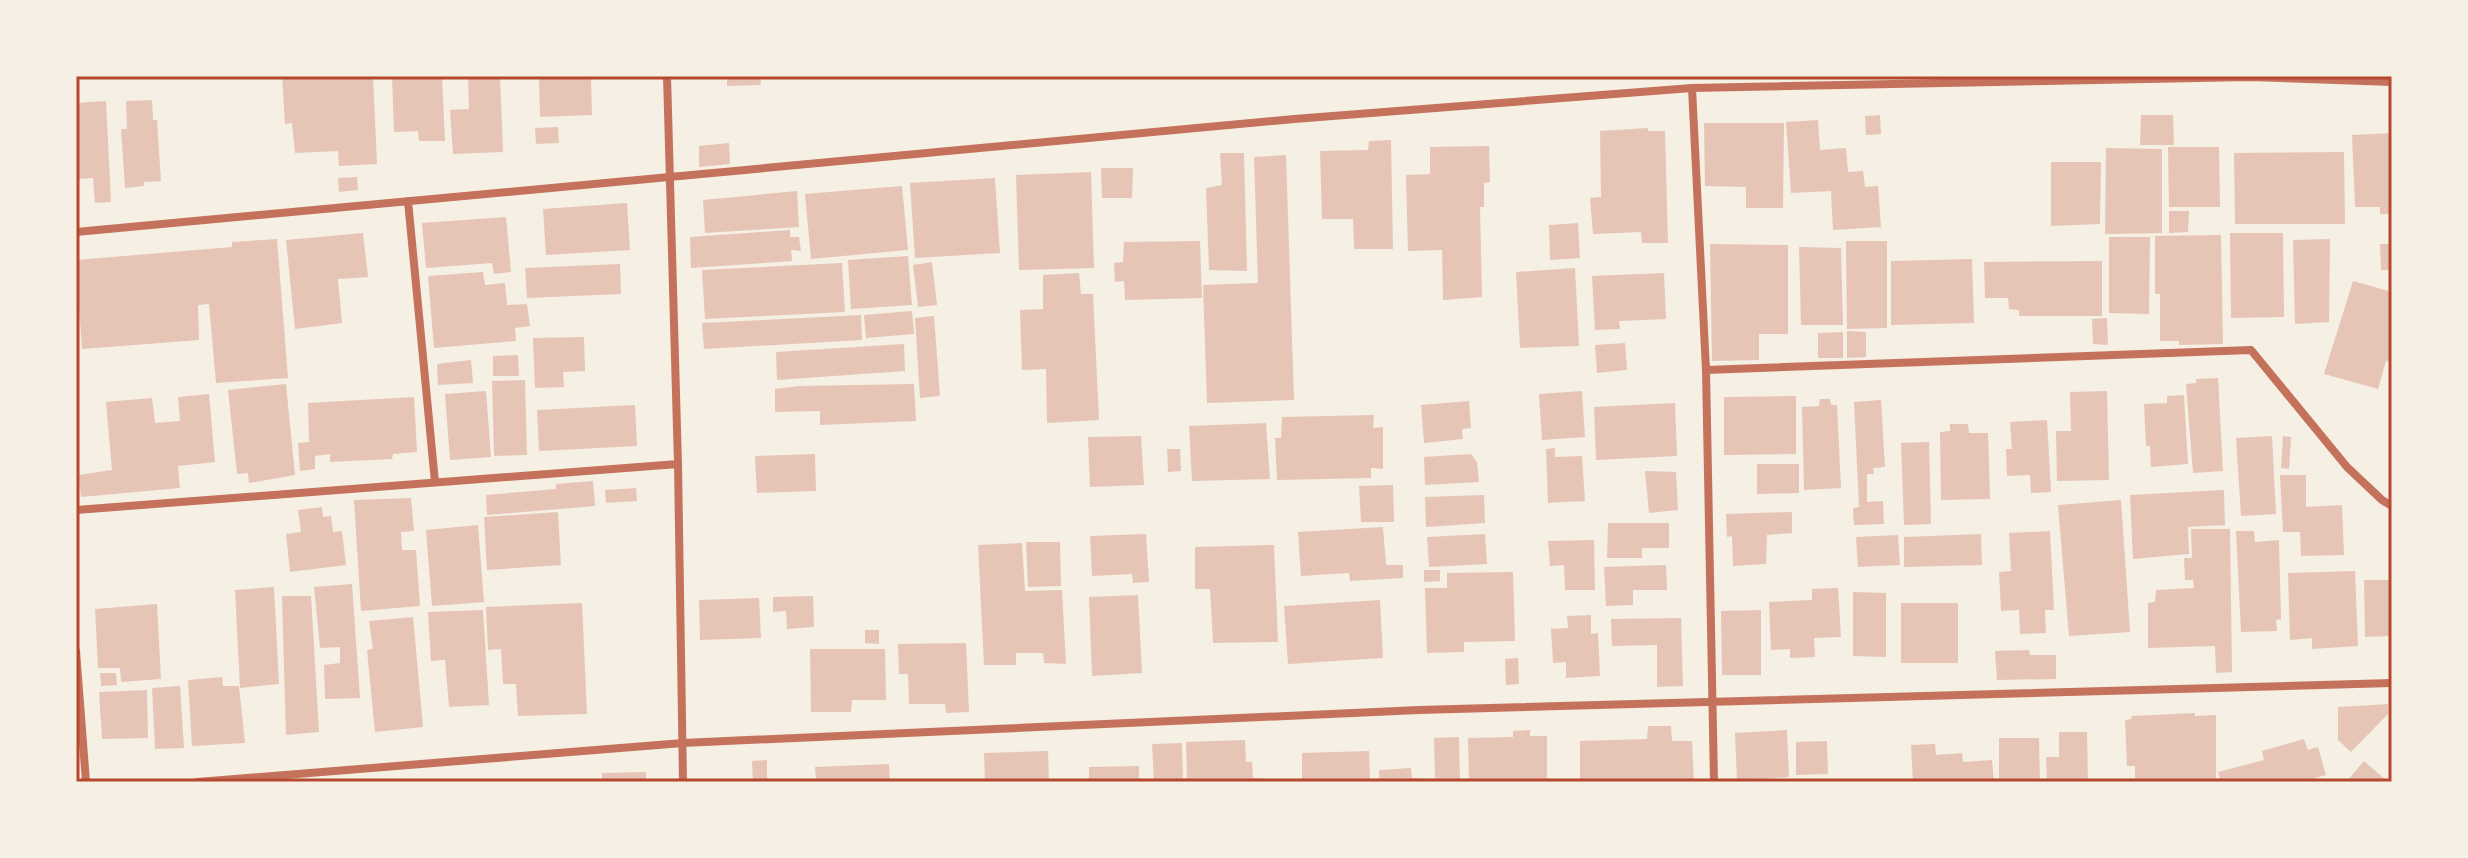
<svg xmlns="http://www.w3.org/2000/svg" width="2468" height="858" font-family="Quicksand,sans-serif">
<rect width="100%" height="100%" fill="#f6efe4"/>
<path fill="#e6c5b7" d="M282,76H373L377,164L339,166L338,151L295,153L292,123L285,124Z
M392,76H442L445,141H419L418,131L394,132Z
M468,76H500L503,152L453,154L450,110L469,109Z
M539,76H591L592,115L540,117Z
M727,76H762L760,85L727,86Z
M152,100L153,120H157L161,181L144,182V186L125,188L121,129H127L126,101Z
M106,101L111,202L95,203L93,178L76,179V103Z
M1880,115L1881,134L1866,135L1865,116Z
M2141,115H2173L2174,145H2140Z
M1818,120L1820,150L1846,148L1848,172L1863,171L1865,187L1878,186L1881,227L1833,230L1831,191L1791,193L1786,122Z
M1704,123H1784L1783,208H1746V187L1705,186Z
M558,127L559,143L536,144L535,128Z
M1648,128V131H1665L1668,243H1642L1641,232L1593,234L1590,198L1601,197L1600,131Z
M2392,133V214H2380V207H2355L2352,135Z
M1391,140L1393,249H1354L1353,219H1322L1320,151L1368,150L1369,141Z
M729,143L730,164L699,167V146Z
M1489,146L1490,182L1484,183V207H1480L1482,297L1443,300L1442,250L1408,251L1406,175L1430,174V147Z
M2168,147H2219L2220,207H2169Z
M2106,148L2162,149V233L2105,234Z
M2344,152L2345,224H2235L2234,153Z
M1220,153H1244L1247,271L1209,270L1206,188L1222,185Z
M1286,155L1294,400L1207,403L1203,285L1258,283L1254,157Z
M2051,162H2101L2100,224L2051,226Z
M1101,168H1133L1132,198H1102Z
M1091,172L1094,268L1019,270L1016,175Z
M357,177L358,190L339,192L338,178Z
M995,178L1000,253L915,258L910,183Z
M902,186L908,250L811,259L805,194Z
M797,191L799,227L705,233L703,200Z
M627,203L630,250L546,255L543,209Z
M2169,211H2189L2188,232L2169,233Z
M506,217L511,272L494,274L492,263L426,268L422,223Z
M1578,223L1580,258L1550,260L1549,225Z
M790,230V237H799L801,251L791,250L792,261L691,268L690,237Z
M363,233L368,277L338,279L342,323L295,329L286,240Z
M2230,233H2283L2284,317L2231,318Z
M2221,235L2223,344L2179,345V341H2160V294H2155V236Z
M2109,237H2150L2149,314L2109,313Z
M277,239L288,378L216,383L209,304L198,305L199,340L82,349L76,260L232,247V242Z
M2330,239L2329,322L2295,324L2293,240Z
M1200,241L1202,298L1125,300L1124,281L1115,282L1114,263L1123,262L1124,242Z
M1846,241H1887V328L1847,329Z
M1710,244L1788,245V334H1759V360L1712,361Z
M2380,244H2392V270H2381Z
M1799,247L1841,248L1843,325H1801Z
M908,256L912,305L851,309L848,260Z
M1972,259L1974,323L1891,325V261Z
M2102,261V316H2019V310L2009,309L2008,298H1985L1984,262Z
M932,262L937,305L918,307L913,265Z
M842,263L845,312L705,319L702,270Z
M620,264L621,294L527,298L525,268Z
M1575,268L1579,346L1520,348L1516,272Z
M483,272L485,285L505,283L507,305L527,304L530,326L515,328L516,341L434,348L428,276Z
M1079,273L1081,294H1093L1099,420L1047,423L1046,369L1022,370L1020,310L1043,309V275Z
M1664,273L1666,319L1619,321L1620,329L1595,330L1592,276Z
M2353,281L2392,292V362L2386,361L2378,389L2324,374Z
M912,311L914,334L866,338L864,315Z
M861,315L862,340L704,349L702,323Z
M934,316L940,396L920,398L915,318Z
M2107,318L2108,345L2093,344L2092,319Z
M1847,331L1866,332V357L1847,358Z
M1843,332V358H1818V333Z
M584,337L585,371L563,372L564,387L535,388L533,338Z
M1625,343L1627,370L1597,373L1595,345Z
M904,344L905,371L777,380L776,352Z
M518,355L519,376H493V356Z
M471,360L473,383L438,385L437,364Z
M2218,378L2223,471L2193,473L2186,384L2196,383V379Z
M525,380L527,455L494,456L492,381Z
M286,384L295,475L249,483L248,473L237,474L228,390Z
M914,384L916,421L820,425V411L775,412V389L799,386Z
M486,391L491,457L450,460L445,394Z
M1582,391L1585,437L1542,440L1539,394Z
M2107,391L2109,480L2057,481L2056,431H2071L2070,392Z
M209,394L215,462L178,466L180,488L81,497L79,475L112,470L106,402L152,398L155,423L180,421L178,397Z
M2184,395L2188,464L2151,467L2150,446H2146L2144,404L2167,403V396Z
M1796,396V454L1724,455V397Z
M414,397L417,452L393,454L392,459L330,462V454L315,456V469L300,471L298,443L309,442L308,403Z
M1820,399H1830L1831,405H1837L1841,488L1804,490L1802,407L1819,406Z
M1881,400L1885,467L1873,468L1874,474H1867V502L1883,501L1884,524L1854,525L1853,508L1859,507L1854,402Z
M1469,401L1471,428L1462,429L1463,439L1424,443L1421,405Z
M1675,403L1677,456L1596,460L1594,407Z
M635,405L637,446L539,451L537,410Z
M1374,415L1373,428L1383,427V469L1371,468V478L1277,480L1275,438H1281L1282,417Z
M2047,420L2051,492L2031,493L2030,475L2007,476L2006,449H2012L2010,422Z
M1266,423L1270,479L1192,481L1189,426Z
M1950,424H1968L1969,433H1988L1990,499L1941,500L1940,432L1950,431Z
M1141,436L1144,485L1090,487L1088,437Z
M2272,436L2276,514L2241,516L2236,438Z
M2283,436L2291,437L2289,469L2281,468Z
M1929,442L1931,524L1904,525L1901,443Z
M1555,448V457L1582,456L1585,501L1548,503L1546,449Z
M1167,449H1180L1181,471L1168,472Z
M815,454L816,491L757,493L755,456Z
M1471,454L1477,462L1479,482L1425,485L1424,457Z
M1757,464H1799V493L1757,494Z
M1645,471L1676,472L1678,510L1649,513Z
M2280,475H2306V507L2342,505L2344,555L2301,556L2300,532H2283Z
M593,481L595,506L487,515L486,495L556,489V484Z
M1393,485L1394,522H1361L1359,486Z
M636,488L637,501L606,503L605,490Z
M2224,490L2225,525L2188,527L2189,554L2133,559L2130,495Z
M1484,495L1485,523L1426,527L1425,497Z
M411,498L414,531L401,532L402,550H416L420,606L361,611L354,500Z
M2121,500L2130,632L2069,636L2058,505Z
M322,507L323,517L331,516L333,532L342,531L346,565L290,572L286,534L301,532L298,510Z
M558,512L561,565L487,570L484,517Z
M1792,512V533L1767,535L1766,564L1733,566L1732,536L1727,537L1726,514Z
M1608,523H1669V548H1642V558H1607Z
M478,525L484,602L432,606L426,530Z
M1383,527L1386,565H1403V578L1350,581L1349,573L1301,576L1298,532Z
M2191,529H2230L2232,672L2216,673L2215,646L2148,648V603L2155,602L2156,590L2194,588L2193,580H2185L2184,558H2192Z
M2050,531L2054,610H2045L2046,633L2020,634L2019,610L2001,611L1999,572L2011,571L2009,533Z
M2236,531H2254L2255,542L2279,540L2281,619L2276,620L2277,631L2241,632Z
M1146,534L1149,582L1133,583L1132,574L1092,576L1090,536Z
M1485,534L1487,564L1429,567L1427,537Z
M1981,534L1982,565L1904,567V537Z
M1898,535L1900,565L1858,567L1856,537Z
M1594,540L1595,590H1565L1564,565L1550,566L1548,541Z
M1026,542H1060L1061,586L1028,587Z
M1022,543L1025,591L1062,590L1066,664L1044,663L1043,653H1016V665H984L978,545Z
M1274,545L1278,642L1213,643L1210,589H1195V547Z
M1666,565L1667,590H1633V605L1606,606L1604,567Z
M1424,570H1440V581L1424,582Z
M2355,571L2358,646L2312,649V638L2290,640L2288,573Z
M1513,572L1515,641L1464,642V652L1427,653L1425,588H1447V573Z
M2364,580H2392V636L2365,637Z
M352,584L360,698L325,699L324,665L340,663V647L320,648L314,587Z
M274,587L279,684L240,688L235,590Z
M1838,588L1841,637L1814,638L1815,657L1790,658V649L1771,650L1769,602L1812,600V589Z
M1853,592L1886,593V657L1853,656Z
M1138,595L1142,673L1092,676L1089,597Z
M282,596H311L319,732L286,735Z
M813,596L814,627L787,629L786,611L773,612V597Z
M759,598L761,638L700,640L699,600Z
M1380,600L1383,658L1288,664L1284,606Z
M582,603L587,714L518,716L516,684H503L501,649L488,650L486,607Z
M1901,603H1958V663H1901Z
M157,604L161,679L121,682L120,668H98L95,609Z
M483,610L489,705L449,707L445,660L431,661L428,612Z
M1761,610V675H1722L1721,611Z
M1591,615V634L1598,633L1600,676L1566,678V662L1553,663L1551,629L1568,628L1567,616Z
M413,617L423,727L375,732L367,650L373,649L369,621Z
M1681,618L1683,686L1657,687V645L1612,646L1611,619Z
M865,630H879V644L865,643Z
M966,643L969,712L946,713L945,704H909L908,674H899L898,644Z
M810,649H885L886,700H852L851,712H811Z
M2029,650L2030,655H2056V679L1997,680L1995,651Z
M1518,658L1519,684L1506,685L1505,659Z
M100,673H116L117,685L101,686Z
M222,677L223,686H239L245,743L192,746L188,680Z
M180,686L184,748L155,749L152,688Z
M147,690L148,738L102,739L99,692Z
M2388,704V714L2351,752L2338,740V707Z
M2195,713V716L2216,715V782H2135V766H2127L2125,720L2131,719L2132,716Z
M1648,726H1671L1672,741H1692L1694,782H1568V779H1580V741L1647,739Z
M1530,730V736H1547V782H1469L1468,738L1513,737V731Z
M1787,730L1789,777L1737,780L1735,733Z
M2059,732H2087L2088,782H2047L2046,757H2059Z
M1459,737L1460,782H1379V770L1411,768L1412,778L1435,779L1434,738Z
M1999,738H2039L2040,782H1999Z
M2304,739L2308,750L2318,747L2326,775L2301,782H2221L2218,772L2264,760L2262,751Z
M1245,740L1246,762H1252L1253,778H1262V782H1187L1186,742Z
M1827,741L1828,774L1796,775V742Z
M1182,743L1183,782H1154L1152,744Z
M1935,744L1936,755L1962,753L1963,762L1992,760L1994,782H1913L1911,745Z
M1048,751L1049,782H985L984,753Z
M1369,751L1370,782H1302V753Z
M767,760V782H753L752,761Z
M2364,761L2388,782H2346Z
M889,764L890,782H816L815,767Z
M1139,766V782H1089V767Z
M646,772V782H602V773Z"/>
<g fill="none" stroke-linecap="round" stroke-linejoin="round">
<path stroke="#c5725c" stroke-width="8" d="M667,76L678,464L683,782
M1692,88L1706,370L1714,782
M408,201L435,482
M76,232L1294,119L1692,88L2250,77L2392,82
M1706,370L2251,350L2347,467L2382,500L2392,506
M76,510L678,464
M76,651L86,782
M197,782L683,743L1419,710L2392,683"/>
</g>
<rect width="2468" height="858" fill="none" stroke="#f6efe4" stroke-width="156"/>
<rect x="78" y="78" width="2312" height="702" fill="none" stroke="#b5482f" stroke-width="3"/>
</svg>
